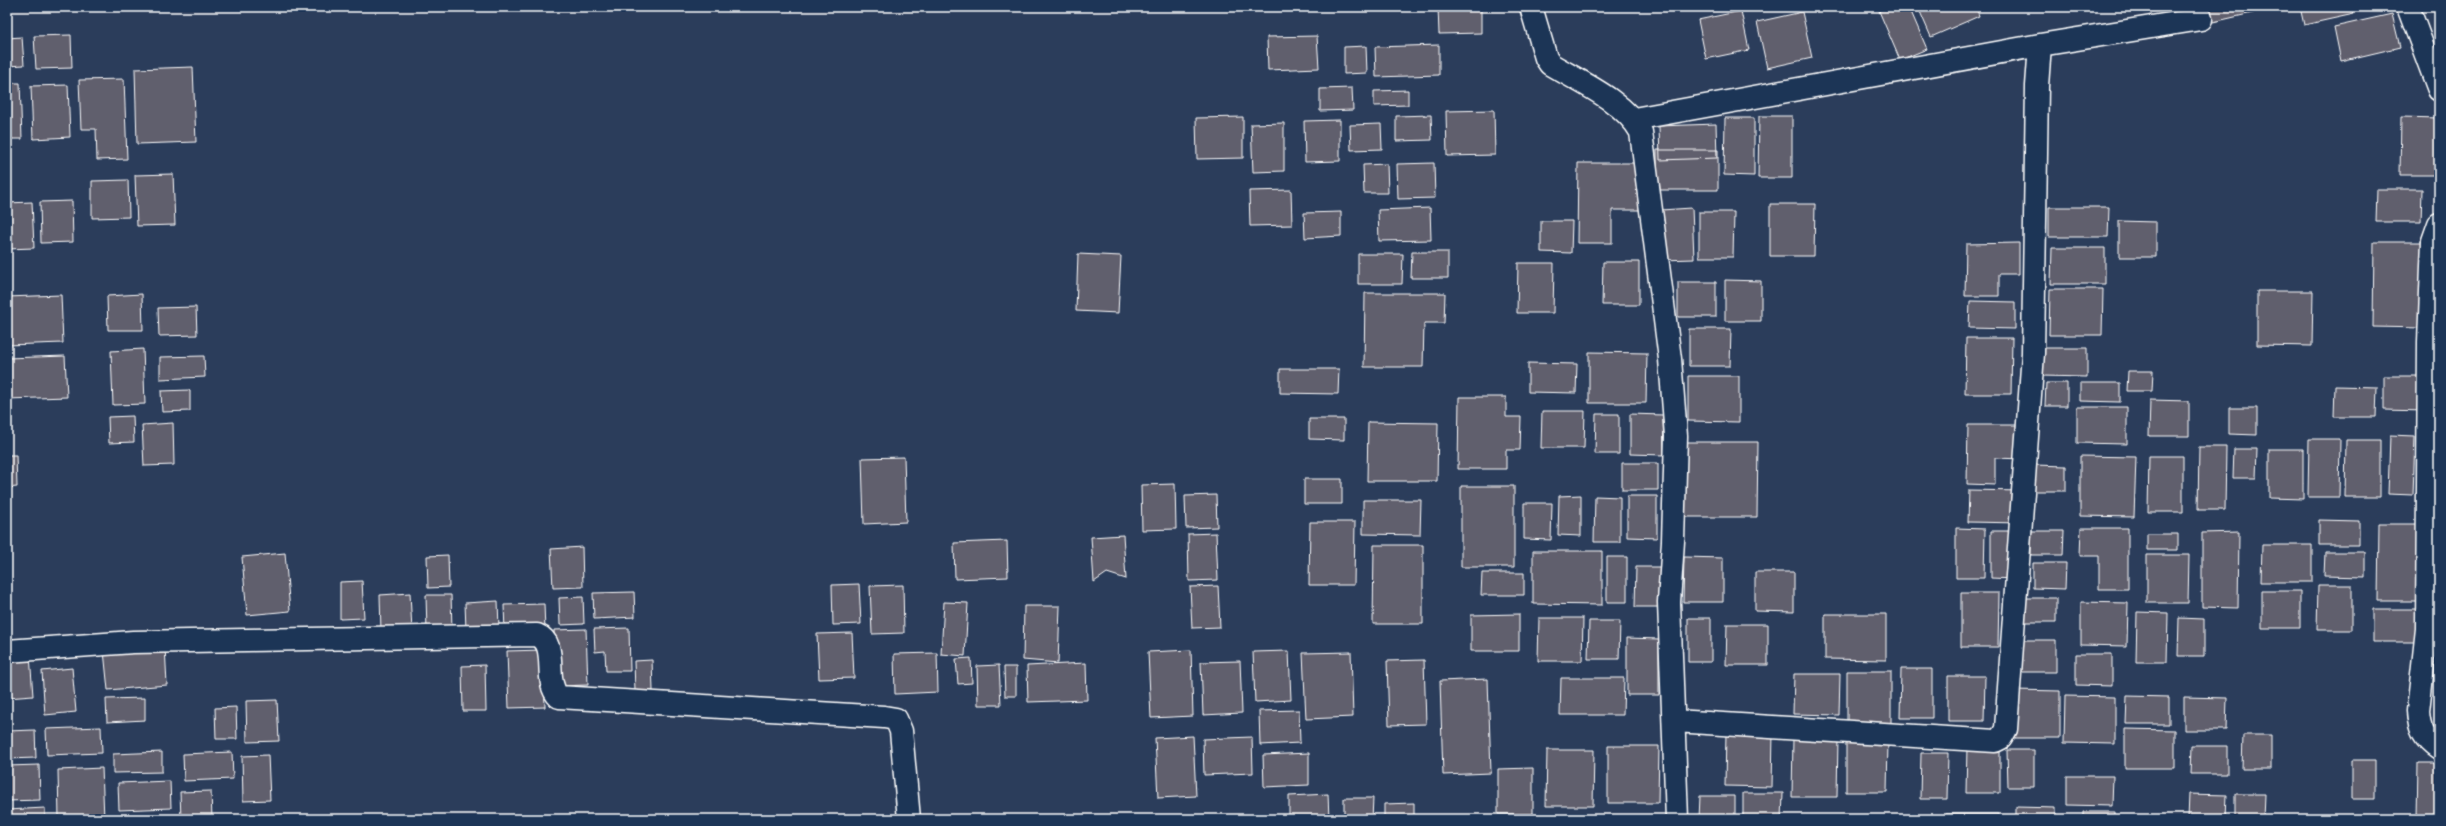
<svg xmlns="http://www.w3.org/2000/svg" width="2446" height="826" font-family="Mali,sans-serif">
<rect width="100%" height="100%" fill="#2b3d5b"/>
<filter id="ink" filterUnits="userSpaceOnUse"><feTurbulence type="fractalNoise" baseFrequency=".025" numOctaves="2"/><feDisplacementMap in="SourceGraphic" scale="8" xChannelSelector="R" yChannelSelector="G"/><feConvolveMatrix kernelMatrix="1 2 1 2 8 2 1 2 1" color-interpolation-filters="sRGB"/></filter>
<g filter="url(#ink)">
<path fill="#615e6d" stroke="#fff" d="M1438,7H1481V33L1439,34Z
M1889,7H1909L1927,49L1900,60L1879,11Z
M1918,7H1976L1979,16L1931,37Z
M2209,7H2274V8L2213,22Z
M2300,7H2352L2354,14L2304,25Z
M1741,11L1749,50L1706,59L1698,20Z
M1802,12L1812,58L1767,68L1757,22Z
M2392,14L2400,47L2341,61L2334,27Z
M71,35L72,68L36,69L34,36Z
M1317,36L1319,68L1268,70L1267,37Z
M22,37L24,65L7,66V38Z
M1439,45V75L1376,77L1375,47Z
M1366,46L1367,73L1344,74V47Z
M193,67L196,142L137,144L135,69Z
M124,79L127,159L97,160L96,129H81L79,80Z
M7,83H20L22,139H7Z
M68,85L70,137L33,139L31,86Z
M1352,88L1353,110L1320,111V89Z
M1408,90V105L1374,106V91Z
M1494,110L1495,155L1447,156L1446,111Z
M1431,115L1432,140L1396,141V116Z
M1759,116H1792V178H1758Z
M1243,117V158L1197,159L1196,118Z
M2401,117L2439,118V175H2400Z
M1725,118H1754V176L1724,175Z
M1340,120V161L1305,162L1304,121Z
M1284,123V171L1253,172L1251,124Z
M1381,124L1382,149L1351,150L1350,125Z
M1716,124L1717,158L1660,160L1659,126Z
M1657,150H1718V190H1657Z
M1434,163L1435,198L1398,199L1397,164Z
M1578,163H1640V210H1612V243H1577Z
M1387,164L1388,193H1364L1363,165Z
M173,174L175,225L137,226L135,175Z
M128,180L129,217L92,218V181Z
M2377,189H2422L2421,222H2376Z
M1291,190L1292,225L1250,226L1249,191Z
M72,201L73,242L41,243L40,202Z
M32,202L34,248L7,249V203Z
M1770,204H1815L1814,256H1770Z
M2049,207H2109L2108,237H2049Z
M1430,208L1431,240L1379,241L1378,210Z
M1692,208L1694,259L1662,260L1661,210Z
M1341,212V236L1305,238L1304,213Z
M1699,212H1734L1733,257H1699Z
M1541,221H1572L1571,253L1541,252Z
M2119,221L2156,222V257H2119Z
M2374,242H2425L2424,328L2373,327Z
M2019,243V274H1999V296H1965L1966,244Z
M2052,248H2105V284H2051Z
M1412,252H1448V278H1411Z
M1078,254L1121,256L1118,313L1076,311Z
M1358,254H1403L1402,284H1358Z
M1603,262H1639V305H1602Z
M1518,263H1554L1553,313H1517Z
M1725,280L1761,281V321H1725Z
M1678,282H1716V317H1678Z
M2050,289H2103L2102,335H2049Z
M2257,291H2313L2312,346L2257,345Z
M1365,293H1445L1444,323H1424L1423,367H1364Z
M142,294L143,330H108L107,296Z
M61,295L63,343L7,345V297Z
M1970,301L2015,302V329L1969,328Z
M196,307L197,335L159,336L158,308Z
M1689,329H1731L1730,366H1689Z
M1966,338H2012L2011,394H1965Z
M2042,348H2087V377L2041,376Z
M143,349L145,404L113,405L111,351Z
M1589,352L1647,353L1646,403H1589Z
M65,356L67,397L7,399V358Z
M204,356L205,377L160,379V357Z
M1528,363L1577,364L1576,393L1528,392Z
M1280,369H1339L1338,394L1280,393Z
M2128,371H2153L2152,391H2127Z
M1688,376H1739V422L1688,421Z
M2384,376H2425V411L2384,410Z
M2046,383H2067V406H2045Z
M2080,383H2120V402L2080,401Z
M2335,386L2377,387L2376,417H2334Z
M190,390V411L162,412L161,391Z
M1459,397H1506V417H1521L1520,450H1506V469H1458Z
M2150,400L2189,401V436H2149Z
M2077,407H2127V444L2077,443Z
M2229,408H2257V435L2229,434Z
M1542,411H1585L1584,448H1541Z
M1596,414H1619V454H1595Z
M1630,414L1663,415L1664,455L1630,454Z
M133,416L134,442L109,443L108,417Z
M1309,419H1344V440L1309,439Z
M1368,422L1438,423L1437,481H1367Z
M173,423L174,465L144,466L142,425Z
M1968,425H2023V459L1995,458V485L1967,484Z
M2390,435L2415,436L2413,495L2388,494Z
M2309,439H2340L2339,497H2308Z
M2346,440H2380V497H2345Z
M1685,442H1758L1757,517H1684Z
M2199,447H2226L2225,510H2198Z
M2234,449H2257L2256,478H2233Z
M2269,449H2303V499L2269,498Z
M7,455H16L17,487L7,488Z
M2080,456L2136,457L2134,517L2080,516Z
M2149,456H2183V512H2148Z
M904,457L906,522L864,524L862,458Z
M1622,463H1658V490H1622Z
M2034,465L2066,466V491H2034Z
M1304,479H1342V504H1304Z
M1175,484L1176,529L1142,530L1141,485Z
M1461,486H1514V567H1461Z
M1969,490L2021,491V523L1968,522Z
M1216,495L1217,527L1186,528L1185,496Z
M1581,495V536L1558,535L1559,496Z
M1595,496L1620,497V542H1594Z
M1627,496H1657V538L1627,537Z
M1363,500H1421L1420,535L1363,534Z
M1524,503H1552L1551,540L1524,539Z
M2319,520L2359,521V545H2319Z
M1310,522H1355L1354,585H1309Z
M2379,524H2421V601H2378Z
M1956,528L1985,529L1984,578H1956Z
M2081,528H2128V589H2099V556H2080Z
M1991,531H2015L2014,579L1991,578Z
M2031,531H2064L2063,555H2031Z
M2239,532L2238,608L2202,607V533Z
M1216,533L1218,580L1189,581L1188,534Z
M2147,534H2178V550H2147Z
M1123,535L1126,579L1107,573L1094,582L1091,537Z
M1007,541L1008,577L955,579L954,543Z
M2438,543H2439V598H2438Z
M1374,545H1423V624H1373Z
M2262,545H2312V582H2261Z
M582,547L583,587L553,588L551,549Z
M1533,551H1602V605L1533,604Z
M2325,552H2365V577L2324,576Z
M285,553L290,611L247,615L242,557Z
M448,555L449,587L428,588L427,556Z
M2147,555H2189L2188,603H2147Z
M1607,557H1627V602H1607Z
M1684,557L1723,558V602H1683Z
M2033,563H2066L2065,589L2033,588Z
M1636,567H1661V607H1635Z
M1755,572H1794V612L1755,611Z
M1482,573H1524V595H1481Z
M362,581L364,618L340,619V582Z
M859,584L861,624L833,625L832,585Z
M903,585L904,633L872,634L870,586Z
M2318,585H2352V630H2317Z
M1218,586L1220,627L1192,628L1190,587Z
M2262,591H2300V628H2262Z
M634,592L635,617L594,619L593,593Z
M410,593L412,631L381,632L380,595Z
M1961,593H1999L1998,647H1961Z
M426,595H451L452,630L427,631Z
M583,597L584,624L560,625L559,598Z
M2026,598H2056V622H2025Z
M498,601L499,629L466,630L465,603Z
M944,602L968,603L965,656L941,654Z
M2081,602L2128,603L2127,646L2081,645Z
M544,604L545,631L505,632L504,605Z
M1024,606H1060L1058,663L1023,660Z
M2373,609H2418L2417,642H2373Z
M2438,609H2439V635H2438Z
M2137,612L2168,613L2167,662H2136Z
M1519,614V651H1471V615Z
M1825,614H1886V660L1825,659Z
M1539,618H1583L1582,661H1538Z
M1688,618H1711V662H1688Z
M2179,618L2204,619V656H2178Z
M1589,621H1620L1619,659H1588Z
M1727,624H1768V665H1726Z
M629,628L630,671H606L605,651L595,652L594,629Z
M586,629L588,685L556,686L554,630Z
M852,633L854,678L819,679L817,634Z
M1627,638L1659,639V695H1627Z
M2015,640H2056V672H2015Z
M165,646L167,685L108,690L104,651Z
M543,650L545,707L509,708L507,651Z
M1191,650L1193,716L1151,718L1148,652Z
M1289,651L1291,700L1255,702L1253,652Z
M1351,652L1353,717L1306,719L1303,653Z
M937,653L938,692L895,694L894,654Z
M2076,654H2112V686L2076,685Z
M30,655L33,696L7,698V657Z
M971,658L972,683L958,684L956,659Z
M652,660L653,691H635L634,661Z
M1424,660L1426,724L1389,725L1387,661Z
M1240,661L1242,713L1203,715L1201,662Z
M1086,663L1087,700L1028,702L1027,666Z
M485,665L486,711H463L462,666Z
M999,665L1001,705H978L977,666Z
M1004,667H1016V696H1005Z
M72,668L76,712L45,715L42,671Z
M1901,669H1932V718H1900Z
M1847,671H1891V723H1847Z
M1794,674H1840L1839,715L1793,714Z
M1948,676H1985L1984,721H1948Z
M1561,678H1624L1623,715H1560Z
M1488,679L1491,773L1443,775L1440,681Z
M2014,690L2060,691V738H2013Z
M2065,696L2115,697V744L2064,743Z
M2127,696L2169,697V724H2126Z
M2184,697L2227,698L2226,730H2184Z
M145,698V720L107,722L106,699Z
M277,700L279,741L247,742L246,701Z
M236,707L237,739H216L215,708Z
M1299,710L1300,743L1260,745L1259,711Z
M101,727L102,753L47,755L46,729Z
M2125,729L2175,730V768H2125Z
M35,730L36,758L7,759V731Z
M1726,732H1773L1772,787L1725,786Z
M2243,735H2271V769H2242Z
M1193,736L1196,796L1158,798L1155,738Z
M1252,737L1253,773L1204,775L1203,739Z
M1793,738H1838L1837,797H1792Z
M1888,741L1887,792H1846V742Z
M1608,746H1659L1658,803H1608Z
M2192,746H2227V774H2191Z
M1967,747H2000V793H1966Z
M1547,750H1594L1593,806H1546Z
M2007,750H2034V787H2008Z
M162,752V772L113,773V754Z
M232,752L233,779L184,781L183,754Z
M1309,753V785L1264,787L1263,755Z
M1921,753H1948L1947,799H1920Z
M268,755L270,800L243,801L242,756Z
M2352,760H2375V799H2352Z
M2418,763H2439V819H2417Z
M39,765L40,800L7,801V766Z
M102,768L104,819H59L58,770Z
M1533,768V814H1498V769Z
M2067,776H2113L2112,806L2067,805Z
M170,781L171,808L119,810L118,783Z
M211,791L212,819H181L180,792Z
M1743,793H1783L1782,819H1743Z
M1328,794L1329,819H1289V796Z
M2189,794L2227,795L2226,819H2188Z
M2235,794H2264L2263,819H2235Z
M1700,796H1735V819H1699Z
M1344,798H1373L1372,819H1344Z
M1414,803V819H1384V804Z
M2016,807L2056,808V819H2016Z
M45,808V819H7V810Z
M2083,812H2115V819H2083Z
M1946,814H1998V819H1946Z
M164,816V819H118V818Z
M2305,818H2361L2305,819Z"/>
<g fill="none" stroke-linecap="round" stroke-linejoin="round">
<defs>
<path id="minor" d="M1531,7L1546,58L1550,64C1580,82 1624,101 1641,132L1670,359L1676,436L1673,541L1669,602L1677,819
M2408,7L2439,90
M1634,119L2040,45L2201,19L2198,7
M2439,224L2433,241L2429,342L2427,629L2418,711C2419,729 2424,739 2439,749
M7,651L133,642L537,635C560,644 542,681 559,697L884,717L896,719L901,731L909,819
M1675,721L1995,741L2001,738L2006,729L2033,353L2037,86L2040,45"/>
</defs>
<use href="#minor" stroke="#fff" stroke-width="25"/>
<use href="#minor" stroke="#1d3557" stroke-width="22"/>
</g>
</g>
<rect width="2446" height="826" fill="none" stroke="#1d3557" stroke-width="24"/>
<rect x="12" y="12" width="2422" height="802" fill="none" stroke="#fff" stroke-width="1.5" filter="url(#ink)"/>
</svg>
